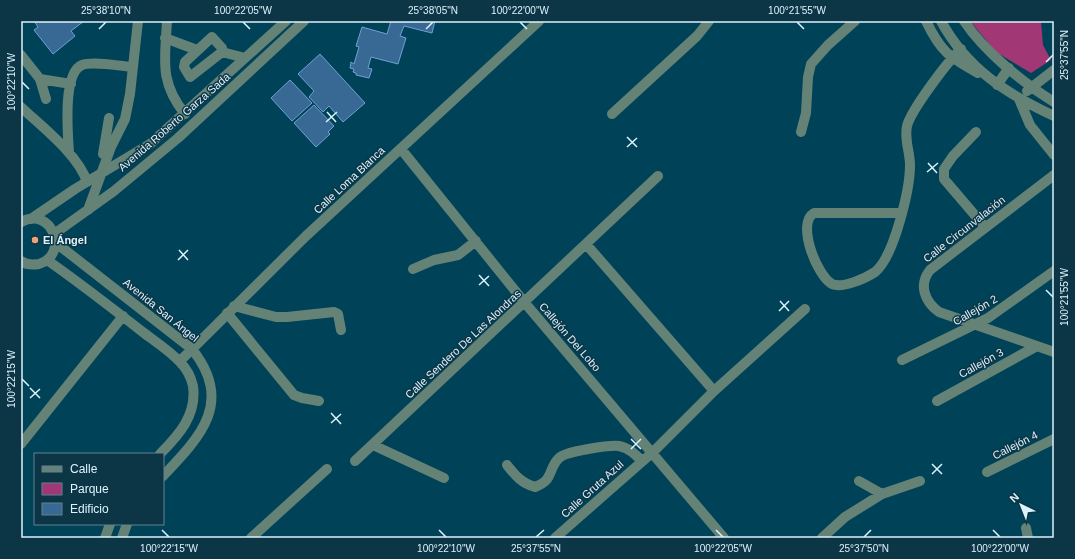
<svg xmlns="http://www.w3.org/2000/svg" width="1075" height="559" font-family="Arial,sans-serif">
<rect width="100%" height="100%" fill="#004258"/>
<path fill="#a23775" d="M970,21H1041L1043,45L1051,60L1031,73L996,52Z"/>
<path fill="#386894" stroke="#70a1d1" d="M34,21H84L71,31L75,36L53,54L34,30L38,27Z
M391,21H435L432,33L404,26L400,36L406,38L398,64L371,57L368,68L372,69L369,78L356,75V73L353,72L354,69L350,68L351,62L354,64L359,47L356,46L362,27L387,34Z
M320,54L365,103L343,122L329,106L323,112L309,97L314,91L298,74Z
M290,80L312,103L292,121L271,98Z
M314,105L334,126L328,132L330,134L316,147L294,123Z"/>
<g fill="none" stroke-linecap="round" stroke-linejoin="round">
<path stroke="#648376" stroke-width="10" d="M167,21C165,59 159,82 185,114
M926,21C941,52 949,57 978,73
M941,21C967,69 1007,94 1054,116
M964,21C984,51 1023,83 1054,102
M212,37L222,48V52L190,77L184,67L185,62Z
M165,38L197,50
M222,52L245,58
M21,55L40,79L46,99
M40,79L71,84
M997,85L1009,68
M1027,91L1054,70
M1019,99L1030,125L1054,155
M21,107C41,126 79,155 87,182
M612,114L697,36L709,21
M801,132L806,113L808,77L811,64L828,45L855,21
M976,132L953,156L944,169V179L985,227
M401,149L525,303L724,538
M69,153C68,136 62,73 82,65C92,61 121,66 133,67
M103,154L109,118
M1054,175L930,270C918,285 925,302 939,312L1054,352
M88,210L111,147L125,119L130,94L138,21
M902,213H814C796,223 817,276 832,284C842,289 866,278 875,272C894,257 910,189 910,165C910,152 904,139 907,126C911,110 948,61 961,49
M31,219L75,189L150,144L286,21
M21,222C52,205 70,255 39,264C33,265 26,265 21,261
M54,234L114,191L178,138L304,21
M56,243L192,349C234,402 201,436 163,476
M47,260C80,283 112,308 144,333C156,342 170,351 180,362C186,368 191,377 193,386C197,415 179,435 160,454
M413,269L434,260L458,255L476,241
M234,306L276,317H287L334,312L338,314L341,330
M227,313L294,395L302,398L319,401
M902,360L988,318L1054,271
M180,361L306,236L539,21
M714,391L805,309
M937,401L1037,346
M21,444L123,316
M373,445L444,478
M355,461L658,176
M507,465C515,475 521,483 535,487C555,479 547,470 559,458C566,451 610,445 619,446C629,448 635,454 642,461
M987,472L1054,439
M859,481L882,494
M1026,528L1028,538
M105,538L110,524
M122,538L127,524
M251,538L327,469
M555,538L653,452L714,391L586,244
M822,538L845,517L882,494L920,481"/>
</g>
<path fill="none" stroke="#ddf2fc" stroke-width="1.5" d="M243,22L250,29M520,22L527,29M797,22L804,29M99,29L106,22M426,29L433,22M1046,62L1053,55M22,82L29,89M327,112L336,122M326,122L337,112M627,137L637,147M627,147L637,138M928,163L937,173M927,172L938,163M179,250L188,260M178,260L188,250M479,275L489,286M479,285L489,276M1046,290L1053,297M780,301L789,311M779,311L789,301M22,379L29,386M30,388L40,398M30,398L40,389M331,413L341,424M331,423L341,414M631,439L641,449M631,449L641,439M932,464L942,474M932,474L942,464M162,530L169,537M439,530L446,537M716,530L723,537M993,530L1000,537M536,537L544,530M864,537L871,530"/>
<circle fill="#f0a27a" stroke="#0c3646" stroke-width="1.5" cx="35" cy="240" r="4"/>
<g text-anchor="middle" stroke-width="3" stroke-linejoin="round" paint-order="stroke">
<g font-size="11" fill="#ddf2fc" stroke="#0c3646">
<text transform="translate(174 122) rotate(-41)" y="4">Avenida Roberto Garza Sada</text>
<text transform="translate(349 180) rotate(-43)" y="4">Calle Loma Blanca</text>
<text transform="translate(964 229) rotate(-38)" y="4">Calle Circunvalación</text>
<text transform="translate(161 310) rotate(39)" y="4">Avenida San Ángel</text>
<text transform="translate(975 310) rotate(-30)" y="4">Callejón 2</text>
<text transform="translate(570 337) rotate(49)" y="4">Callejón Del Lobo</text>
<text transform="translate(463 344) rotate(-43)" y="4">Calle Sendero De Las Alondras</text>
<text transform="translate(981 363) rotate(-29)" y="4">Callejón 3</text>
<text transform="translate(1015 445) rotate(-27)" y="4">Callejón 4</text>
<text transform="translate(592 489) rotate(-42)" y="4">Calle Gruta Azul</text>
</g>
<g font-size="11" font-weight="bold" fill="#ddf2fc" stroke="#0c3646" text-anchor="start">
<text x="43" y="244">El Ángel</text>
</g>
</g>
<rect width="1075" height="559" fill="none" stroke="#0c3646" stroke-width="44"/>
<rect x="34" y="453" width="130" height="72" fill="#0c3646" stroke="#60818f"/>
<rect x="42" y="466" width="20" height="6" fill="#648376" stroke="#60818f"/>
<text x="70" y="473" font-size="12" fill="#ddf2fc">Calle</text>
<rect x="42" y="483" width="20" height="12" fill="#a23775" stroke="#60818f"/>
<text x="70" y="493" font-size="12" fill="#ddf2fc">Parque</text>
<rect x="42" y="503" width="20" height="12" fill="#386894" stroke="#60818f"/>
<text x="70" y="513" font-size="12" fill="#ddf2fc">Edificio</text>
<g transform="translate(1021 505) rotate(317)" stroke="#0c3646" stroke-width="3" paint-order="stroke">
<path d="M0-3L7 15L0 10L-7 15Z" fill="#ddf2fc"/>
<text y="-6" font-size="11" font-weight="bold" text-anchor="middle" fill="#ddf2fc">N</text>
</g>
<rect x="22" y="22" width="1031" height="515" fill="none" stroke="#ddf2fc" stroke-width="1.5"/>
<g font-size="10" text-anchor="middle" fill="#ddf2fc">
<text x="106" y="14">25°38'10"N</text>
<text x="243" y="14">100°22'05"W</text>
<text x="433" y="14">25°38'05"N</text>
<text x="520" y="14">100°22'00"W</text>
<text x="797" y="14">100°21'55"W</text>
<text transform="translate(1064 55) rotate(-90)" y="4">25°37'55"N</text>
<text transform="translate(11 82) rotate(-90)" y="4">100°22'10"W</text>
<text transform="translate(1064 297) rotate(-90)" y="4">100°21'55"W</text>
<text transform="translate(11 379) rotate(-90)" y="4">100°22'15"W</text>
<text x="169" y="552">100°22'15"W</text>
<text x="446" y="552">100°22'10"W</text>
<text x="536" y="552">25°37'55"N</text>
<text x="723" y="552">100°22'05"W</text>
<text x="864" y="552">25°37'50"N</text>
<text x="1000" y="552">100°22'00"W</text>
</g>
</svg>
